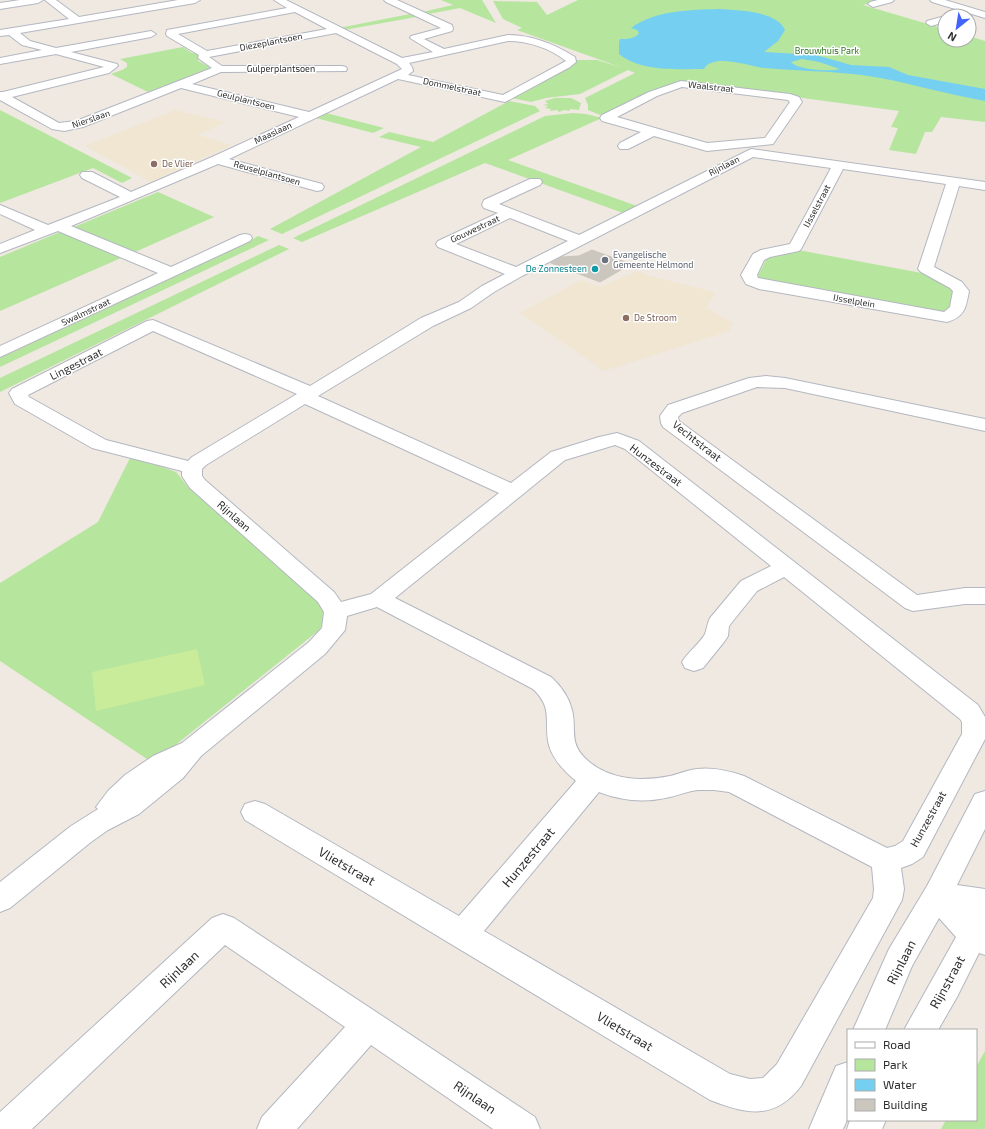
<svg xmlns="http://www.w3.org/2000/svg" width="985" height="1129" font-family="'Exo 2',sans-serif">
<rect width="100%" height="100%" fill="#efe9e1"/>
<path fill="#f0e6d1" d="M175,110L225,122L198,135L232,145L151,182L85,146Z
M637,271L650,276L715,292L707,308L733,323L729,331L604,371L520,313L581,280L601,287Z"/>
<path fill="#b6e59e" d="M441,0H482L496,23L460,8L423,15L418,13L453,5Z
M578,0H884L863,5L945,29V40H969V36L985,41V122L941,117L932,132H925L916,154L889,150L898,128L891,127L899,111L676,81L677,83L670,85L600,115L588,110V105L585,98L635,73L628,70L580,94L546,98L531,102L511,98L574,60H597L620,67L517,30L522,28L503,19L493,1L537,2L547,15Z
M410,14L416,17L344,30L339,28Z
M183,47L192,53L197,52L200,54L198,56L201,59L197,60L209,67V69L170,86L166,85L148,92L111,74L122,70L127,67V63L120,59Z
M555,98H571L581,103L579,110L570,109L569,111L564,110L559,112L557,110L550,111L551,109L545,108L548,106L543,105L548,104L545,101Z
M509,101L535,106L540,111L282,234L270,229L421,147L379,137L389,132L433,142Z
M0,110L132,178L122,183L93,168L0,203Z
M326,113L384,128L373,133L316,118Z
M573,113L586,114L602,118L508,160L637,206L623,213L485,163L302,242L293,238L545,116Z
M158,192L214,217L135,252L74,227Z
M60,232L121,258L0,311V257Z
M258,236L269,240L0,367V358L244,244Z
M279,245L289,249L0,392V378Z
M798,250L927,274L954,291L947,313L756,279L768,256Z
M130,458L163,467L176,472L189,488L323,606L327,619L318,631L153,763L0,661V583L98,522Z
M985,1051V1129H941L946,1120H976V1067Z"/>
<path fill="#c9ec9a" d="M197,649L205,685L96,711L92,672Z"/>
<path fill="#75cff0" fill-rule="evenodd" d="M719,9C737,10 777,11 785,30L778,41L764,52L816,55L851,65L889,67L908,75L985,89V101C944,94 904,81 862,75C830,71 797,71 765,68C751,67 713,52 704,69C678,69 641,72 619,54V42L620,39C627,39 635,39 639,33L637,30L631,28C656,10 690,10 719,9ZM802,59L819,62L840,69C832,72 797,70 791,62Z"/>
<path fill="#cbc7bf" stroke="#cbc5ba" d="M592,250L631,264L600,282L551,263L562,257L579,256Z"/>
<g fill="none" stroke-linecap="round" stroke-linejoin="round">
<defs>
<path id="minor" d="M20,0H43L38,3L0,9V3Z
M45,0H56L79,17L178,0H200L195,3L20,33L30,41L56,48L151,31L156,34L151,37L71,52L117,64L118,66L109,73L12,97L59,123L76,121L212,68L198,58L199,55L167,36L166,34L167,30L287,8L274,0H286L402,58L433,52L410,38L411,36L441,28L386,2L384,0H397L452,25L453,29L452,31L424,39L444,49L508,35C532,35 554,44 575,57L576,62L570,67L505,102L398,79L229,159L322,184L324,187L322,190L317,191L218,164L71,226L171,267L240,235L245,234L250,235L252,238L250,241L0,357V346L158,273L58,231L0,253V244L35,230L0,214V205L48,225L120,197L82,178L80,175L82,172H92L131,192L212,157L299,117L181,88L83,127L64,131L52,129L0,100V92H3L104,67L56,54L0,64V58L42,50L22,45L9,35L0,36V30L69,19ZM295,12L327,29L207,51L178,34ZM336,33L397,64L402,69L309,112L192,84L221,72L346,71L347,69L346,67L342,66H222L209,57ZM508,41C528,41 550,48 566,61L503,95L408,75L413,71L412,67L409,63Z
M878,0H894L892,2L873,7L868,4L870,2Z
M930,0H945L985,12V18L932,2Z
M945,16V22L931,26L926,23L927,21Z
M681,81L790,94L799,97L802,102L773,144L707,151L654,136L628,149H620L618,146L620,143L641,132L602,121L600,118L602,115L649,92ZM682,87L788,100L790,102L765,138L707,143L617,117L657,96Z
M751,149L985,182V190L959,186L934,267L962,282L969,291C966,307 965,317 947,322L759,289L746,284L741,275L753,254L761,250L790,244L831,168L753,157L522,276L494,292L471,308L433,326L318,396L511,483L551,452L599,437L617,433L639,441L978,705L985,717V739L923,857L912,864L901,868L904,889L902,900L801,1086C774,1121 746,1114 710,1100L245,820L241,812L245,804L255,801L265,804L459,916L576,781C564,771 551,758 548,741C545,718 552,707 533,689L377,607L347,616L345,630L325,654L201,756L183,778L139,814L108,830L91,842L10,908L0,912V882L71,826L98,809L96,807L108,791L125,775L153,756L182,743L309,642L322,628L324,612L318,602L190,488L182,476V471L92,448L15,404L9,393L12,389L147,321L153,320L310,386L421,318L459,302L482,286L505,274L438,247L436,244L438,241L498,213L484,208L482,205L484,200L530,179H540L542,182L540,185L499,204L579,235ZM843,169L946,184L918,269L921,272L950,288L953,291L950,307L944,312L758,278L757,275L764,260L770,257L799,251L801,249ZM510,218L568,241L516,267L456,244ZM153,331L297,394L192,457L188,461L106,440L29,397L28,395ZM305,404L499,493L371,594L341,602L334,592L205,480L202,476V469L206,465ZM615,445L625,449L771,566L741,581L710,618C707,624 707,629 705,634C700,643 688,652 682,662L685,668L694,671L703,668L724,642L728,636L729,626L757,591L784,577L960,719L962,722V734L903,841L895,846L887,848L744,776C729,771 713,767 697,769C687,770 679,774 670,776C641,782 609,780 587,760C568,743 577,730 572,710C569,697 560,685 551,677L395,598L565,460ZM698,790H714L729,792L872,867L874,889L873,898L777,1064L763,1078L750,1079L730,1074L484,931L599,792C622,801 646,803 670,797C679,795 688,791 698,790Z
M766,376L785,378L985,419V431L785,388L757,387L682,413L678,417L679,421L917,595L965,588H985V604H965L913,611L905,608L663,427L661,423L660,416L668,405L749,378Z
M223,914L234,918L535,1117L540,1129H493L371,1045L297,1129H257L262,1117L345,1027L225,945L32,1129H0V1112L212,918Z"/>
<path id="tertiary" d="M985,791V829L957,885L985,889V955L979,953L957,997L938,1030H904L956,937L939,918L912,966L885,1030H853L889,949L927,886L975,794Z
M848,1062V1118L843,1129H809L836,1066Z
M850,1120H886L882,1129H847Z"/>
</defs>
<use href="#minor" stroke="#b4b7c1" stroke-width="2"/>
<use href="#tertiary" stroke="#b4b7c1" stroke-width="2"/>
<use href="#minor" fill="#fff" fill-rule="evenodd"/>
<use href="#tertiary" fill="#fff" fill-rule="evenodd"/>
</g>
<g fill="#8d6e63" stroke="#fff" stroke-width="1.5">
<circle cx="154" cy="164" r="4"/>
<circle cx="626" cy="318" r="4"/>
</g>
<circle fill="#6b7280" stroke="#fff" stroke-width="1.5" cx="605" cy="260" r="4"/>
<circle fill="#0f9aa8" stroke="#fff" stroke-width="1.5" cx="595" cy="269" r="4"/>
<g text-anchor="middle" stroke-width="3" stroke-linejoin="round" paint-order="stroke">
<g font-size="9" fill="#2e2e2e" stroke="#fff">
<text transform="translate(271 42) rotate(-11)" y="3">Diezeplantsoen</text>
<text x="281" y="72">Gulperplantsoen</text>
<text transform="translate(452 87) rotate(12)" y="3">Dommelstraat</text>
<text transform="translate(711 87) rotate(6)" y="3">Waalstraat</text>
<text transform="translate(246 100) rotate(14)" y="3">Geulplantsoen</text>
<text transform="translate(91 119) rotate(-19)" y="3">Nierslaan</text>
<text transform="translate(273 133) rotate(-25)" y="3">Maaslaan</text>
<text transform="translate(724 166) rotate(-27)" y="3">Rijnlaan</text>
<text transform="translate(267 173) rotate(16)" y="3">Reuselplantsoen</text>
<text transform="translate(817 206) rotate(-62)" y="3">IJsselstraat</text>
<text transform="translate(475 229) rotate(-25)" y="3">Gouwestraat</text>
<text transform="translate(854 301) rotate(10)" y="3">IJsselplein</text>
<text transform="translate(86 312) rotate(-25)" y="3">Swalmstraat</text>
</g>
<g font-size="9" fill="#2c6e1b" stroke="#fff">
<text x="827" y="54">Brouwhuis Park</text>
</g>
<g font-size="9" fill="#785e54" stroke="#fff" text-anchor="start">
<text x="162" y="167">De Vlier</text>
<text x="634" y="321">De Stroom</text>
</g>
<g font-size="9" fill="#5b616d" stroke="#fff" text-anchor="start">
<text x="613" y="258">Evangelische<tspan x="613" dy="10">Gemeente Helmond</tspan></text>
</g>
<g font-size="9" fill="#0d838f" stroke="#fff" text-anchor="end">
<text x="587" y="272">De Zonnesteen</text>
</g>
<g font-size="11" fill="#2e2e2e" stroke="#fff">
<text transform="translate(76 364) rotate(-27)" y="4">Lingestraat</text>
<text transform="translate(697 441) rotate(38)" y="4">Vechtstraat</text>
<text transform="translate(656 465) rotate(37)" y="4">Hunzestraat</text>
<text transform="translate(234 516) rotate(41)" y="4">Rijnlaan</text>
<text transform="translate(928 819) rotate(-61)" y="4">Hunzestraat</text>
</g>
<g font-size="13" fill="#2e2e2e" stroke="#fff">
<text transform="translate(528 857) rotate(-50)" y="5">Hunzestraat</text>
<text transform="translate(347 866) rotate(30)" y="5">Vlietstraat</text>
<text transform="translate(901 962) rotate(-63)" y="5">Rijnlaan</text>
<text transform="translate(179 969) rotate(-43)" y="5">Rijnlaan</text>
<text transform="translate(947 982) rotate(-61)" y="5">Rijnstraat</text>
<text transform="translate(625 1031) rotate(31)" y="5">Vlietstraat</text>
<text transform="translate(475 1097) rotate(34)" y="5">Rijnlaan</text>
</g>
</g>
<rect x="847" y="1029" width="130" height="92" fill="#ffffff" stroke="#ababab"/>
<rect x="855" y="1042" width="20" height="6" fill="#ffffff" stroke="#ababab"/>
<text x="883" y="1049" font-size="12" fill="#2e2e2e">Road</text>
<rect x="855" y="1059" width="20" height="12" fill="#b6e59e" stroke="#ababab"/>
<text x="883" y="1069" font-size="12" fill="#2e2e2e">Park</text>
<rect x="855" y="1079" width="20" height="12" fill="#75cff0" stroke="#ababab"/>
<text x="883" y="1089" font-size="12" fill="#2e2e2e">Water</text>
<rect x="855" y="1099" width="20" height="12" fill="#cbc7bf" stroke="#ababab"/>
<text x="883" y="1109" font-size="12" fill="#2e2e2e">Building</text>
<g transform="translate(957 28) rotate(210)"><circle r="19" fill="#ffffff" stroke="#ababab"/>
<path d="M0-3L7 15L0 10L-7 15Z" fill="#4264fb"/>
<text y="-6" font-size="11" font-weight="bold" text-anchor="middle" fill="#2e2e2e">N</text>
</g>
</svg>
